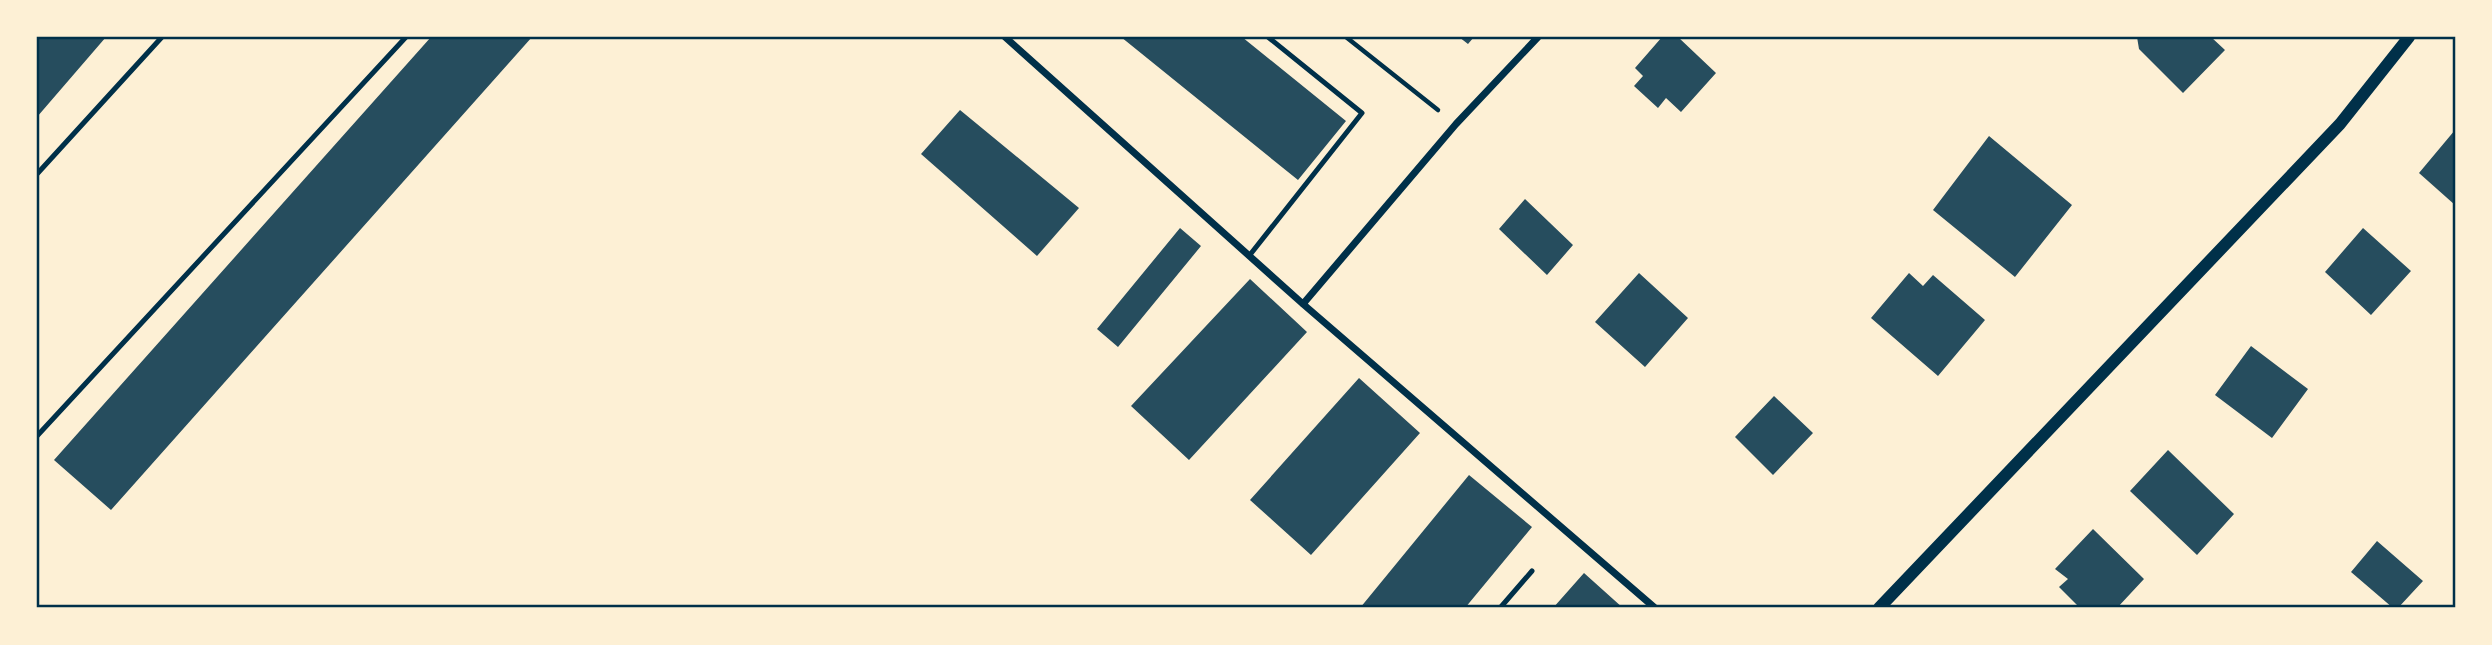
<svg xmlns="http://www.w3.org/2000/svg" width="2492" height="645" font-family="'DM Sans',sans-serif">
<rect width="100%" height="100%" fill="#fdf0d5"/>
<path fill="#264d5e" d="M37,37H106L37,117Z
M431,37H532L111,510L54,460Z
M1121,37H1242L1346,121L1298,180Z
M1459,37H1474L1468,44Z
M1662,37H1678L1716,73L1681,112L1666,98L1658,108L1634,86L1643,76L1635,68Z
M2137,37H2211L2225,50L2183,93L2139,49Z
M960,110L1079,208L1037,256L921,154Z
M2455,130V205L2419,173Z
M1989,136L2072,205L2015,277L1933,210Z
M1525,199L1573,245L1547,275L1499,229Z
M1180,228L1201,246L1118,347L1097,329Z
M2363,228L2411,271L2371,315L2325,272Z
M1639,273L1688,318L1645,367L1595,322Z
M1909,273L1923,286L1933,275L1985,320L1938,376L1871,318Z
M1250,279L1307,332L1189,460L1131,406Z
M2251,346L2308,389L2272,438L2215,395Z
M1359,378L1420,433L1311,555L1250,500Z
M1774,396L1813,433L1773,475L1735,437Z
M2168,450L2234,514L2197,555L2130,491Z
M1469,475L1532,527L1465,608H1360Z
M2093,529L2144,579L2117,608H2095L2091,605L2088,608H2080L2059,587L2068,579L2055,569Z
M2377,541L2423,581L2398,608H2393L2351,572Z
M1584,573L1623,608H1553Z"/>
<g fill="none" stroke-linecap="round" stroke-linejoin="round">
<path stroke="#003049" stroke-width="4.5" d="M1346,37L1438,110"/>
<path stroke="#003049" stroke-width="5" d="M37,174L162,37
M1249,256L1362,113L1268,37
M37,436L406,37
M1500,608L1532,571"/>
<path stroke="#003049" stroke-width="7" d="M1005,37L1303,304L1655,608
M1303,304L1456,124L1538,37"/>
<path stroke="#003049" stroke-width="12" d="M1879,608L2340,124L2409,37"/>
</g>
<rect width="2492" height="645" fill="none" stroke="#fdf0d5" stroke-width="77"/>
<rect x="38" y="38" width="2416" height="568" fill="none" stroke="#003049" stroke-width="2.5"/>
</svg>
